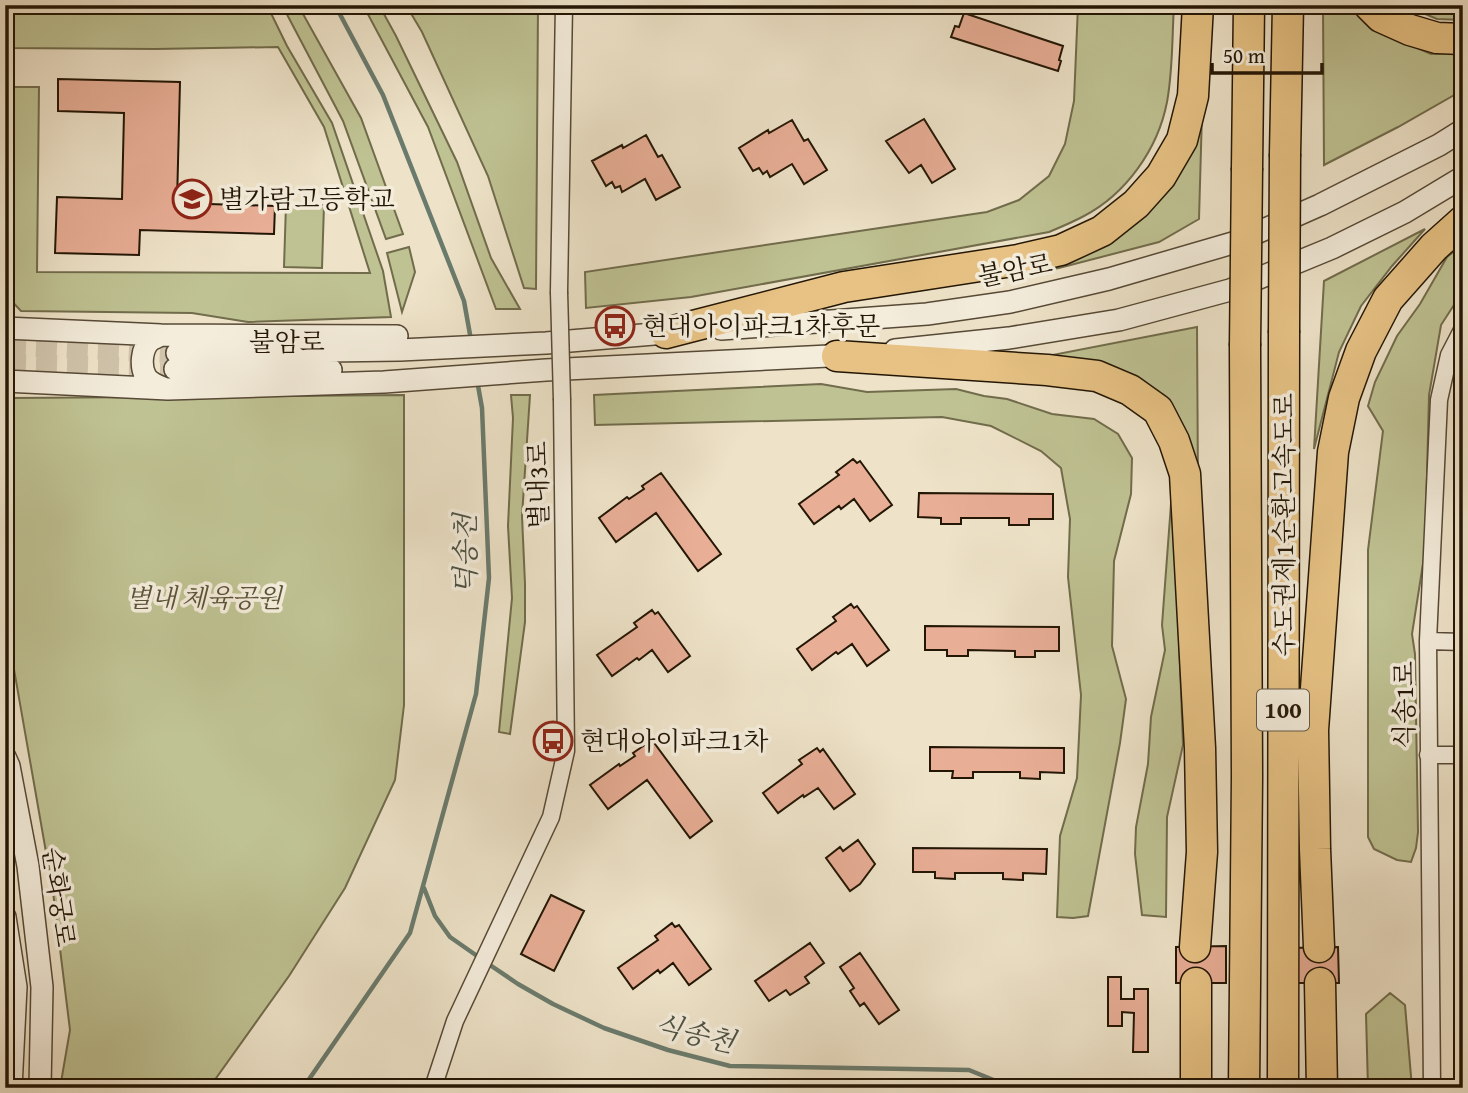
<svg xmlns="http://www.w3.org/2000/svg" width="1468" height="1093" font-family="'Gentium Book Plus','Noto Serif KR',serif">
<rect width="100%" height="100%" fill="#eee3c9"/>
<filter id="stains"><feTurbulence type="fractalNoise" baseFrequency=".00286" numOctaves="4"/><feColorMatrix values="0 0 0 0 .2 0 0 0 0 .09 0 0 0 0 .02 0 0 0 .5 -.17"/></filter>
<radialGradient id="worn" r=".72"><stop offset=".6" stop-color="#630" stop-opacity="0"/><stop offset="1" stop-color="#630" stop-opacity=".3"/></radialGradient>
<path fill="#bfc293" stroke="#716c4c" stroke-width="2" d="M5,5H267L287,46L332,123L383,271L391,317L248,322L192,313L21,311L5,294V87H39L37,272L370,273L324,127L278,47L155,49L5,48Z
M282,5H298L361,118L403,234L386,239L343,121Z
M363,5H379L396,36L457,162L491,258L520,309H496L428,127Z
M406,5H538L536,289L524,288L488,176L422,32Z
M1078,5H1174C1172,37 1173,70 1167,102C1158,149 1126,194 1084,216C1073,222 1061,227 1049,232L691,297L586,308L585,272L987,212L1019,200L1049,176L1065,144L1074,101Z
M1323,5H1351L1382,33L1431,54L1463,52V90L1398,127L1324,165Z
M1404,5H1463V20L1437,19Z
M1203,78L1199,219L1159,242L1059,268L910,292L927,285L1119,228Z
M286,204L324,205L322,268L284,267Z
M1425,229L1392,266L1361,306L1339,352L1314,449L1324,281Z
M1463,244V291L1441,325L1429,395L1425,551L1412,634L1415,654L1418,832L1416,848L1411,862L1397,860L1374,849L1368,837V550L1383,431L1368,406L1375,382L1397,336L1420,304L1447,257Z
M409,247L415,272L402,312L387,253Z
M1197,327L1198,489L1166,408L1042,357Z
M821,384L867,392L956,389L984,396L1007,399L1052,414L1094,419L1118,434L1132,458L1131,494L1114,561L1112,646L1126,699L1120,743L1088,916L1073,918L1057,917L1060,836L1077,778L1081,695L1068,577L1070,519L1061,468L1041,451L991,426L942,417L595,425L594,395Z
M404,395V705L395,780L345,888L289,976L209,1088H60L70,1030L53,892L5,618V415L11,398Z
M511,395H530L522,516L525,584V622L510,734L499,732L512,598L508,526L513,418Z
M1173,477L1183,745L1167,817L1166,917L1142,915L1135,854L1136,827L1148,764L1151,717L1165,650L1162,625Z
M1390,993L1405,1005L1412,1088H1368L1366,1014Z"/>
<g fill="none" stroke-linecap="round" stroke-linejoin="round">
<path stroke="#6a7b6d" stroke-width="4.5" d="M335,5L383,95L464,301L471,340
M424,888L435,916L450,937L480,958
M487,963L518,984L553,1004L604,1028L668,1050L730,1066L969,1070L1013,1088
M303,1088L410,933L476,694L489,578L482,408L477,380"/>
</g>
<path fill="#e8ae96" stroke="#231605" stroke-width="2" d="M964,13L1063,46L1059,60L1061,61L1058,71L951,37L955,26L959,27Z
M58,79L180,82L177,203L275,206L274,234L140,230L139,255L55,253L57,197L122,199L124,113L58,111Z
M924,119L955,169L932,183L921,165L909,173L886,141Z
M792,120L804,141L808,139L827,170L804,184L792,164L770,177L767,171L763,174L759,168L753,171L739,148L768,130L769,133Z
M646,135L658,157L662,155L680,187L656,200L645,179L622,192L620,186L615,188L612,182L606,186L592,161L622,145L623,148Z
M853,459L857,463L860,461L892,505L870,521L854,499L841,509L839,506L814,524L799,504L839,475L836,472Z
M661,473L721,554L698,571L656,513L616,542L599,518L627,497L629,499L644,489L642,486Z
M919,493L1053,494V519H1029V525H1009V518H961V524H941V518L918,517Z
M851,604L854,608L857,606L889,650L867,666L852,644L838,654L836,652L812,670L797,649L836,621L833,617Z
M652,610L655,614L658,612L690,656L668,672L652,650L639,660L637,658L612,676L597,655L637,627L634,623Z
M925,626L1059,627V651H1035V657H1015V651L968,650V656H947V650H925Z
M652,740L712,821L690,838L647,780L608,809L590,785L619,764L620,766L635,756L633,753Z
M930,747L1064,748V773L1040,772V779L1020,778V772H973V778H952L953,771H930Z
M817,748L820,752L823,749L855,794L834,809L818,788L804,797L803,795L778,813L763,793L802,764L799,760Z
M858,840L875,864L860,884L850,891L826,858L840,847L843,851Z
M913,848L1047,849L1046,874L1023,873V880L1003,879V873H955V879L935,878V872H913Z
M551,895L584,911L554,971L521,954Z
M672,923L675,927L679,925L711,969L689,985L673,963L660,973L658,970L633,989L618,968L658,940L655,936Z
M810,943L824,963L805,977L809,983L790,995L786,990L769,1001L755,981Z
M1226,946V983H1176V947Z
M1338,947L1339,983H1290V948Z
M860,953L899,1010L879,1024L864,1003L860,1006L850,991L854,988L840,967Z
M1108,977H1121V999H1134V989H1148V1052H1133L1134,1013L1122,1012V1026H1108Z"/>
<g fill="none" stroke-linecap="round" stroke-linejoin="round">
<path stroke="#d0c4ac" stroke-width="21" stroke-dasharray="21 10" stroke-linecap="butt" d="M5,345L177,353
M5,364L175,369"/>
<defs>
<path id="minor" d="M559,292L564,5
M1428,641L1463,642
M1428,755H1463
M433,1088L455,1021L551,817L566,751L562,400
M1432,1088L1428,641L1439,400L1449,355L1463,328"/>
<path id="tertiary" d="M5,328L161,335L397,336
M721,329L927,314L1010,302L1109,279L1236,242L1320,205L1439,145L1463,130
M161,335C158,337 154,338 151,340C141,348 140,367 146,377C151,384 159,386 166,389
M895,350L1009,338L1119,320L1230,290L1332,248L1405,212L1463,177
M177,353L400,350L546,343L678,332
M175,369L331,370
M5,381L168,389L384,382L546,370L849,355
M5,757L9,766L28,866L42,987L40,1088
M5,917L16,987L11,1088"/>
<path id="motorway" d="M1369,5L1381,17L1410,30L1437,38L1463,39
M1285,154L1288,5
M1247,168L1249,5
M666,333L844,287L1018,260L1061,250L1102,231L1136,204L1161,176L1182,140L1193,96L1198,5
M837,356L1047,370L1097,376L1130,390L1158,410L1174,441L1185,474L1200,748L1202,852L1195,947
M1319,947L1315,849L1313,730L1333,452L1344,398L1361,351L1388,299L1434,247L1463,221
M1196,983V1088
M1320,983L1322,1088
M1244,1088L1247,777L1245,346
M1283,1088L1284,333"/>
</defs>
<use href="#minor" stroke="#564936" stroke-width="19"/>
<use href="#tertiary" stroke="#564936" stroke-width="24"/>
<use href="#motorway" stroke="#231605" stroke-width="33"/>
<use href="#minor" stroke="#f4eddc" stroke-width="16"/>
<use href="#tertiary" stroke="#f4eddc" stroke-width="21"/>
<use href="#motorway" stroke="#e7c284" stroke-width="30"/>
<defs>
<path id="minor-bridge" d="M559,292L562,400"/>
<path id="motorway-bridge" d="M1284,333L1285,154
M1245,346L1247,168"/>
</defs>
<use href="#minor-bridge" stroke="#564936" stroke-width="19" stroke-linecap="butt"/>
<use href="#motorway-bridge" stroke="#231605" stroke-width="33" stroke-linecap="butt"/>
<use href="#minor-bridge" stroke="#f4eddc" stroke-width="16"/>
<use href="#motorway-bridge" stroke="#e7c284" stroke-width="30"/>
</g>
<defs>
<symbol id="school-ring" viewBox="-11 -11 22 22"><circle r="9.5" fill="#f4eddc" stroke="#8f2418" stroke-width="1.5"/><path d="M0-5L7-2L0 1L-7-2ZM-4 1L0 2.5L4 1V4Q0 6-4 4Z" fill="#8f2418"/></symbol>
<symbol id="bus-ring" viewBox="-11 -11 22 22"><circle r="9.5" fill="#f4eddc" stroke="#8f2418" stroke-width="1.5"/><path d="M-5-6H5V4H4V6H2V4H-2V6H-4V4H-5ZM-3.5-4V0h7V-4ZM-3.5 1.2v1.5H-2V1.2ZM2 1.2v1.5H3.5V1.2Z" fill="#8f2418"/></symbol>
</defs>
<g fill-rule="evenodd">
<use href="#school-ring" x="170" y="177" width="44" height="44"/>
<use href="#bus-ring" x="593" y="304" width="44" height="44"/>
<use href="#bus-ring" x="531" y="719" width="44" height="44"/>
</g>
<g text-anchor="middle" stroke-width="7" stroke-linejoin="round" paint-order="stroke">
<rect fill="#f4eddc" stroke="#625646" stroke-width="2" x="1257" y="689.5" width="52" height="41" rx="5"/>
<g font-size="24" font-weight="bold" fill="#231605">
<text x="1283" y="718">100</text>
</g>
<g font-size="26" fill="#231605" stroke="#f4eddc" text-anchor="start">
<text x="219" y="208">별가람고등학교</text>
<text x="642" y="335">현대아이파크1차후문</text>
<text x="580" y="750">현대아이파크1차</text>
</g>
<g font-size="26" fill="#231605" stroke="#f4eddc">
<text transform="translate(1015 270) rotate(-11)" y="9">불암로</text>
<text x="287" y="351">불암로</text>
<text transform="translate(538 485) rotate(-91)" y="9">별내3로</text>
<text transform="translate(1284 525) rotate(-90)" y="9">수도권제1순환고속도로</text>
<text transform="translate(1404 705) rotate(-90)" y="9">식송1로</text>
<text transform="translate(59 897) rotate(82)" y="9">순화궁로</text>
</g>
<g font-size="26" font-style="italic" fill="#5a5237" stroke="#f4eddc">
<text x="204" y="607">별내 체육공원</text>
</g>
<g font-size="28" font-style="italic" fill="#4c5142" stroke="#f4eddc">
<text transform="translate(465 554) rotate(-90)" y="10">덕송천</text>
<text transform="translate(695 1033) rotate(14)" y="10">식송천</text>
</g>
</g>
<rect width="1468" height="1093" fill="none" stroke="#eee3c9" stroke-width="28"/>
<rect x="7" y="7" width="1454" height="1079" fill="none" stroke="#231605" stroke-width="3.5"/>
<rect x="14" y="14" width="1440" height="1065" fill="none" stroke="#231605" stroke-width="2"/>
<path d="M1212 63v10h110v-10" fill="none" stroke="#231605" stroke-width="3.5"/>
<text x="1223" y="63" font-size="21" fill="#231605" stroke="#f4eddc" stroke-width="5" paint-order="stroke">50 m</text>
<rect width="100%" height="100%" filter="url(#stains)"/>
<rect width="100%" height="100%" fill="url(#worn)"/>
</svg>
